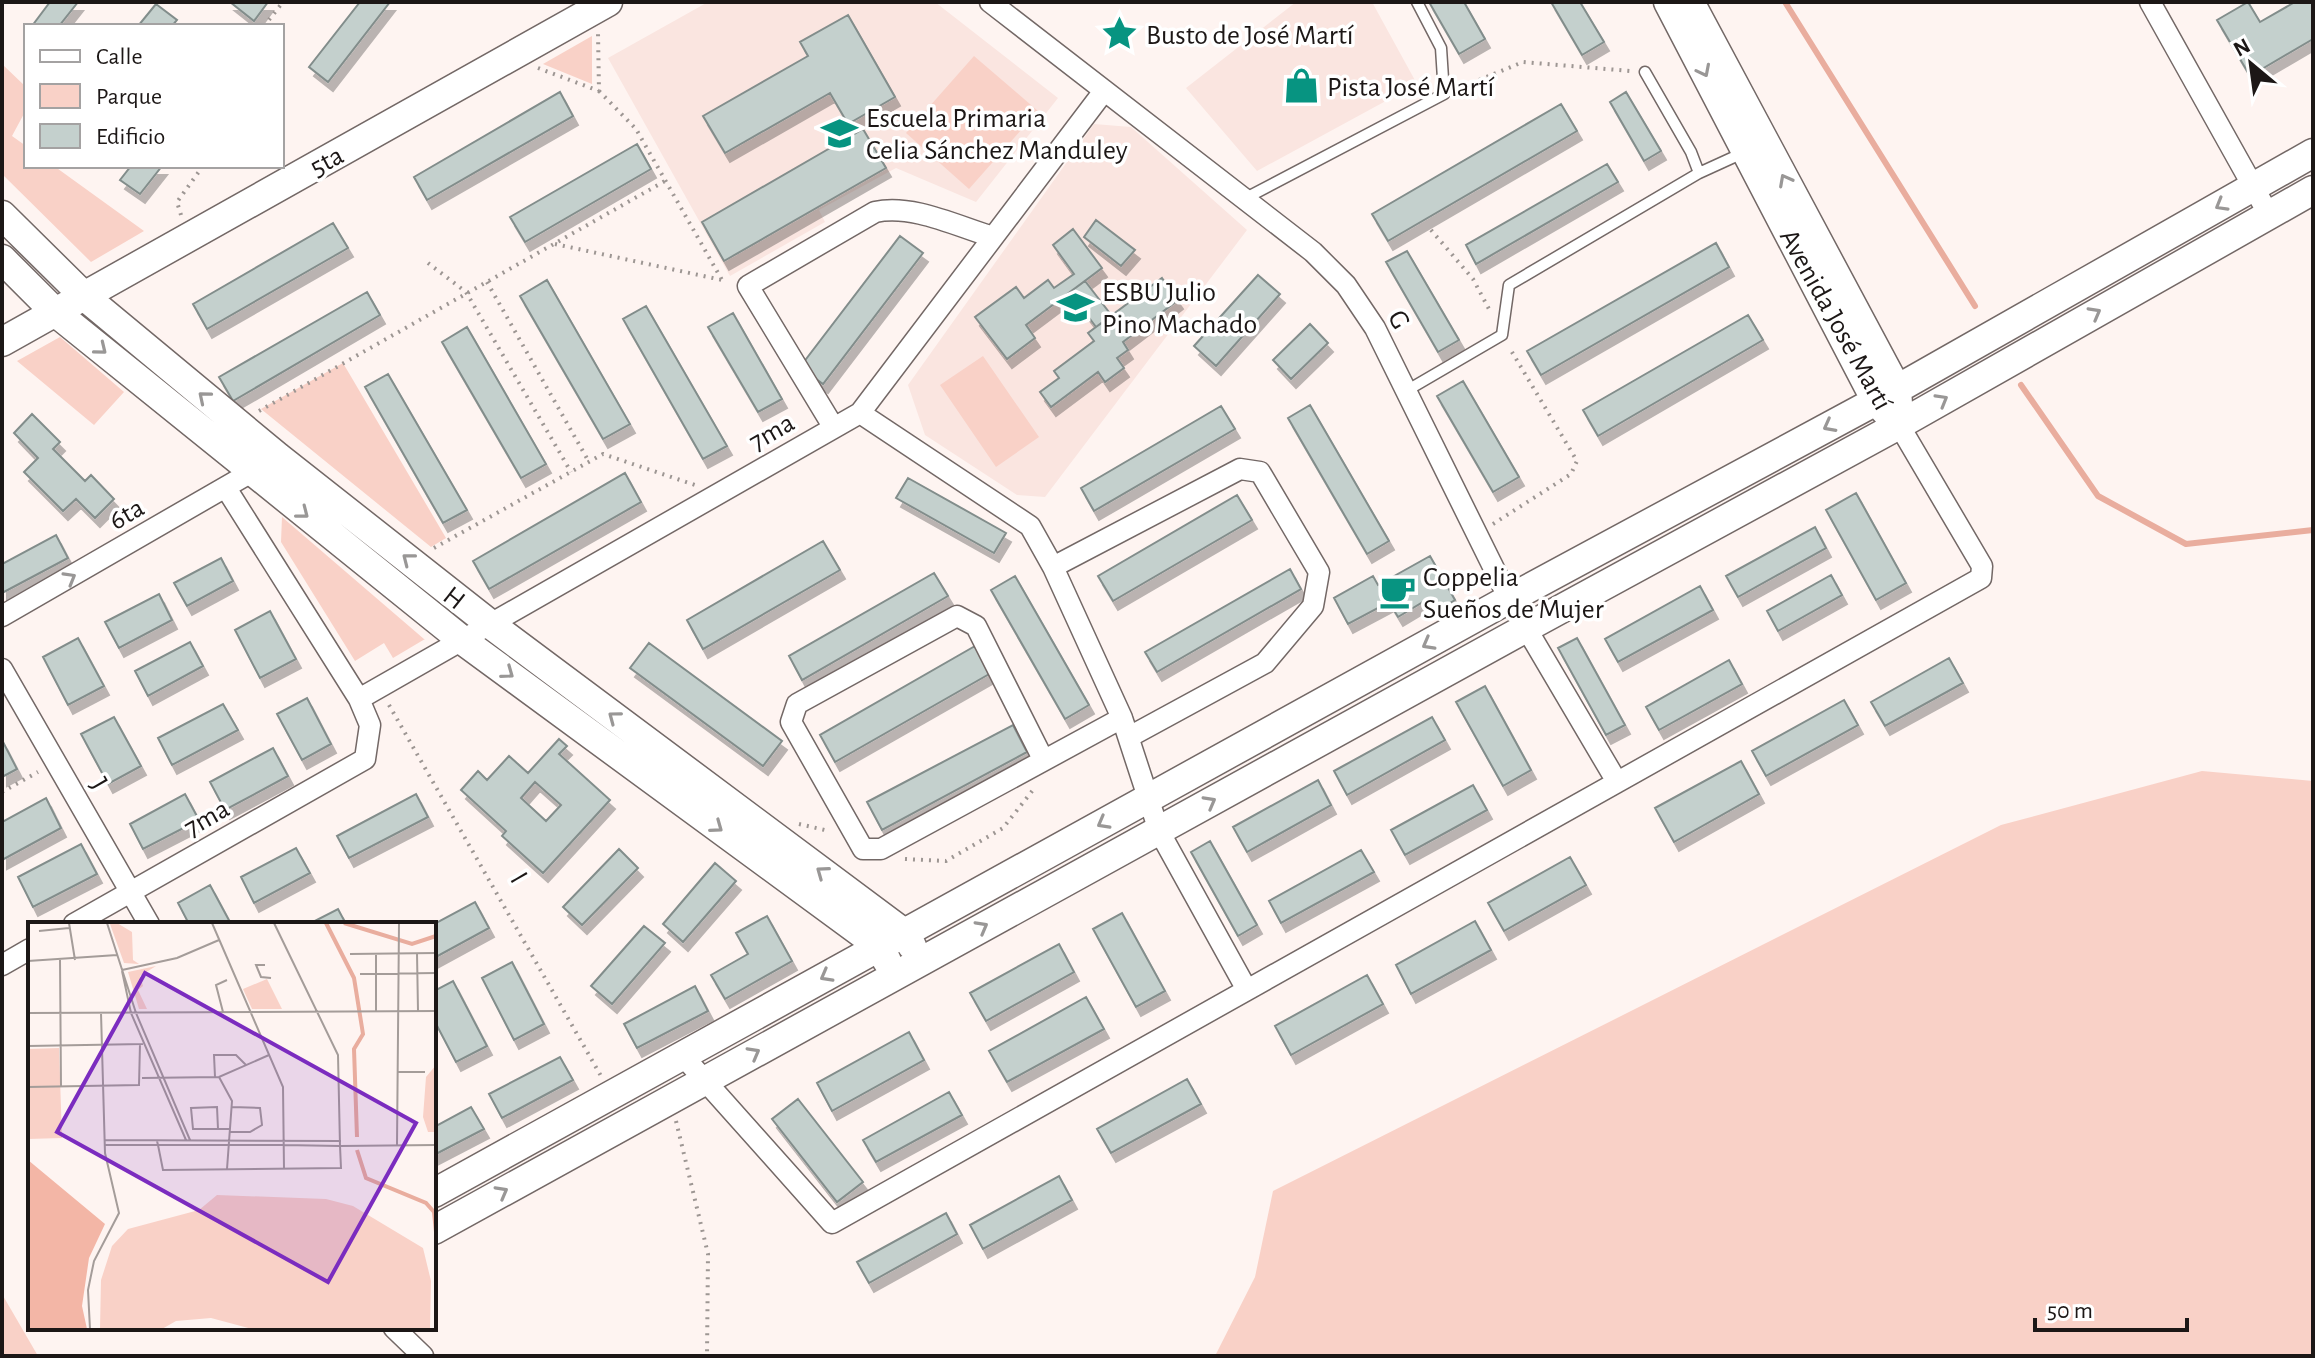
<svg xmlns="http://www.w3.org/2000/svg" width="2315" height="1358" font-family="'Alegreya Sans',sans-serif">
<defs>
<filter id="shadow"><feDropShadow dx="5" dy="9" stdDeviation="0" flood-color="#0004"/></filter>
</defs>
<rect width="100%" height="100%" fill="#fef4f1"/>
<path fill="#fae5e0" d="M708,2H935L1058,98L976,202L896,168L819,210L825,222L730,276L608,58Z
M1296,2H1372L1417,84L1257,171L1186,88Z
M1094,124L1131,127L1247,230L1045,497L1017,495L925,435L908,385Z"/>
<path fill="#f9d1c7" d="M592,36V84L543,64Z
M974,56L1038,111L969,189L906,133Z
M2,64L26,87V110L12,136L26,146V166H54L144,231L91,262L2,174Z
M60,337L124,392L94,425L17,361Z
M983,356L1039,437L996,467L940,385Z
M343,363L446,538L431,547L261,409Z
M282,517L424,639H425L393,658L384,643L355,661L281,542Z
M2202,771L2313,781V1356H1215L1255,1277L1273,1191L2001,825Z
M2,1294L38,1356H2Z"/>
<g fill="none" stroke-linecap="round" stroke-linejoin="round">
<path stroke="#e9ad9e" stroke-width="6" d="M1785,2L1975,306
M2021,385L2098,496L2186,544L2313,530"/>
</g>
<path fill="#c4d0cd" stroke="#828d8b" stroke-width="2" fill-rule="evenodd" filter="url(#shadow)" d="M50,2H78L59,26H32Z
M230,2H268L254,21Z
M360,2H390L328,82L309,67Z
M1429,2H1464L1485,39L1459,54Z
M1551,2H1580L1604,42L1582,55Z
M2248,2L2260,22L2295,2H2313V39L2250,76L2217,20Z
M156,4L177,20L172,26H138Z
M848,15L895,97L848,124L830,93L725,153L703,116L808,56L800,42Z
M560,92L573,116L427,200L414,177Z
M1626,92L1661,151L1644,161L1610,102Z
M1561,104L1577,131L1388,241L1372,214Z
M863,129L886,168L724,261L702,222Z
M637,144L651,169L525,242L510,217Z
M1607,164L1618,182L1476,264L1466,245Z
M131,166H162L140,194L120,180Z
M1096,220L1135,250L1121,266L1084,237Z
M333,223L348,248L207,329L193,304Z
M1073,229L1102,268L1026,325L1035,338L1007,359L975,317L1016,287L1024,298L1048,280L1054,288L1074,274L1053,245Z
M900,236L923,253L823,384L800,367Z
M1716,243L1729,267L1541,375L1527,351Z
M1407,251L1459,340L1438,352L1386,262Z
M1258,275L1280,294L1216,366L1194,346Z
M1162,278L1178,300L1123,342L1128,350L1117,358L1124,368L1105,382L1098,372L1051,407L1040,392L1059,378L1054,371L1094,341L1088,333Z
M547,280L630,424L603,439L520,296Z
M1085,281L1112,316L1096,327L1070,292Z
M367,292L380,315L233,401L219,377Z
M646,306L727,446L703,459L623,319Z
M733,313L782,399L758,412L708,327Z
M1748,315L1763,340L1598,436L1583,410Z
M1310,324L1328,343L1291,379L1273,360Z
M467,327L546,464L521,478L442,342Z
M388,374L467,510L443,523L365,387Z
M1463,381L1519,477L1493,492L1437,396Z
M1310,405L1389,541L1367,554L1288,418Z
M1221,406L1235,429L1094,511L1081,488Z
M32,414L60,442L53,449L85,481L91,475L114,499L95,518L76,499L63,511L24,472L38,458L14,433Z
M625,473L641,502L489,589L473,561Z
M908,478L1006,533L994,553L896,498Z
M1856,493L1906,583L1876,600L1826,510Z
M1237,495L1252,520L1113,601L1098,576Z
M1815,527L1826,548L1738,597L1726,576Z
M56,535L68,558L2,593V564Z
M823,541L840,570L703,649L687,620Z
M1430,556L1455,600L1435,612L1428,599L1398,617L1389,602L1348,624L1334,598L1373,576L1378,585Z
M221,558L233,581L187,606L174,583Z
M1290,569L1301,589L1157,672L1145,652Z
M934,573L948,596L802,680L789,656Z
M1831,575L1842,595L1778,631L1767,611Z
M1015,576L1089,705L1065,719L991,590Z
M1700,586L1713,610L1618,662L1605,639Z
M159,594L172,620L119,648L105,622Z
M270,611L296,659L260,678L235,630Z
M78,638L104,686L68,705L43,657Z
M1577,638L1625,725L1606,735L1558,648Z
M190,642L203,666L148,696L135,671Z
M649,643L782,741L763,766L630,668Z
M975,646L991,673L835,762L820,735Z
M1949,658L1963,683L1885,726L1871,702Z
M1729,660L1742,684L1659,730L1646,707Z
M1485,686L1531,770L1503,786L1456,702Z
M307,698L331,744L302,760L277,714Z
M1844,700L1858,725L1766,776L1752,751Z
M223,704L238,730L172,765L158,738Z
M114,717L141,766L108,784L81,734Z
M1432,717L1445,740L1347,795L1334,771Z
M1013,725L1027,752L882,830L867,802Z
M559,739L567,746L559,754L610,800L543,873L502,836L506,831L461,790L478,771L487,780L509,756L528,773ZM535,782L561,805L546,821L521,798Z
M2,740L17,769L2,777Z
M273,748L288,776L225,810L210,782Z
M1741,761L1759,794L1674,842L1655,808Z
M1318,780L1331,805L1247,852L1233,827Z
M1473,785L1487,810L1405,855L1391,830Z
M185,794L199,820L143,849L130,824Z
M416,794L428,817L349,858L337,836Z
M46,798L61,828L2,860V822Z
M1210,841L1257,925L1238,936L1191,852Z
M81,844L97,874L33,907L18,877Z
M296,848L310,873L254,903L241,877Z
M619,849L638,868L582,925L563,907Z
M1361,850L1374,872L1281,923L1269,901Z
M1570,857L1586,885L1504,931L1488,903Z
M715,863L736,881L683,942L663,924Z
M210,885L231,924H189L178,903Z
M475,902L489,928L434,958V924Z
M338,909L346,924H309Z
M1122,913L1165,991L1136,1007L1093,929Z
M767,916L792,961L725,999L711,975L748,954L736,933Z
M1475,921L1491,950L1411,994L1396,965Z
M644,926L665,943L612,1004L591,986Z
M1059,944L1074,972L986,1021L970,993Z
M512,962L544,1024L514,1040L482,978Z
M1367,975L1383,1004L1291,1055L1275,1026Z
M453,981L487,1046L456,1062L434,1020V991Z
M695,986L708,1011L637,1048L624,1024Z
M1086,997L1104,1029L1007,1082L989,1051Z
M909,1032L924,1060L832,1111L817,1083Z
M560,1057L573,1080L502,1118L489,1094Z
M1187,1079L1201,1104L1111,1153L1097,1129Z
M949,1092L962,1115L876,1162L863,1140Z
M798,1099L863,1182L837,1202L772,1119Z
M471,1107L484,1129L434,1155V1127Z
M1059,1176L1072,1200L983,1249L970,1225Z
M946,1213L957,1234L869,1283L857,1262Z"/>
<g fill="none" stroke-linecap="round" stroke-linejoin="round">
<defs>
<path id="lane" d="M1699,173L1745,152
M1244,199L1444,94L1441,48L1417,2
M1406,391L1502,335L1509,285L1699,173L1691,152L1645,72"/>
<path id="street" d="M990,2L1313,252L1346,285L1375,328L1509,599L1617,782
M2150,2L2269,215
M860,413L1030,526L1053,567L1122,718L1159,831L1247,990
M834,428L748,286L875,212C913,204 956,226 993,237
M1053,567L1240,469L1260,472L1319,572L1313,606L1265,663L1129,737
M2,616L262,466
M2,669L149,924
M359,699L860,413L1104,91
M1043,759L976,626L957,616L797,704L791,722L863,849H881L1122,718
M74,924L365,759L370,725L359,699L226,488
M2,965L30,949
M683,1056L832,1223L1981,578L1982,566L1899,425
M394,1328L423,1356"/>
<path id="secondary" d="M1668,2L1876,401L1887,413
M1690,2L1897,389L1898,404
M2,215L84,296L278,457L490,624L904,933L912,946
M2,259L55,312L462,640L879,946L887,961
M2,342L608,2
M434,1193L1509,599L1876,401L2313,153
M434,1230L1526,628L1899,425L2313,190"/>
</defs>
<use href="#lane" stroke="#736866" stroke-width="13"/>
<use href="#street" stroke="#736866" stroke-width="23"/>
<use href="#secondary" stroke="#736866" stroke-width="31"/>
<path stroke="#9d9693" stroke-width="4" stroke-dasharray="2 6" stroke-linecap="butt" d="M264,26L283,2
M538,68L599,91L598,33
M1457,89L1523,62L1630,71
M599,91L636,129L722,280
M181,215L177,202L203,166
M1431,230L1473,279L1490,311
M555,244L722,280
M428,263L466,292L571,472
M487,282L589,462
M259,411L665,181
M1493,524L1571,474L1577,461L1509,347
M434,548L603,454L695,485
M389,705L601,1076
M2,792L38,772
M799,824L829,831
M905,859L946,861L1003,828L1033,790
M676,1121L708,1254L707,1356"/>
<use href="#lane" stroke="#fff" stroke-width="10"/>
<use href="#street" stroke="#fff" stroke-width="20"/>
<use href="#secondary" stroke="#fff" stroke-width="28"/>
</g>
<defs><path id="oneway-chevron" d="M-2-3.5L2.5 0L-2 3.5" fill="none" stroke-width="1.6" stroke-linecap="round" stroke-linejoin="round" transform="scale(2)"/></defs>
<g stroke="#999796">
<use href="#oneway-chevron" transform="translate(1704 71) rotate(63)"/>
<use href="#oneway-chevron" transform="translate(1785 180) rotate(-118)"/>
<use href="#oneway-chevron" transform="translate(2221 205) rotate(150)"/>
<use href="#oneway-chevron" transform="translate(2095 313) rotate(-29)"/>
<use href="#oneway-chevron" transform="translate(101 349) rotate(39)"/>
<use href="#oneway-chevron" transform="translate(204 397) rotate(-140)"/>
<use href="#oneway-chevron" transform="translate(1942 400) rotate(-30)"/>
<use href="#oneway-chevron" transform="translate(1829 426) rotate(152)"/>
<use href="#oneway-chevron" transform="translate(303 513) rotate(38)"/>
<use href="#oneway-chevron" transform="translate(408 559) rotate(-142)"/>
<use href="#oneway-chevron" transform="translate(70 578) rotate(-30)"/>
<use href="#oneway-chevron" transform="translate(1428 644) rotate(151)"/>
<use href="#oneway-chevron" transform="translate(508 673) rotate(36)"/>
<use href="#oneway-chevron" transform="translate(614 717) rotate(-143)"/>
<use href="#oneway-chevron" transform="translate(1210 802) rotate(-29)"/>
<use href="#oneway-chevron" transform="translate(1103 823) rotate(151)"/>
<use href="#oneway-chevron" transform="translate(717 827) rotate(36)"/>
<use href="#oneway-chevron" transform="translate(822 872) rotate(-144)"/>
<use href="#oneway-chevron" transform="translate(982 927) rotate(-29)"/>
<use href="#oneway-chevron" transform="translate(826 976) rotate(151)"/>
<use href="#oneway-chevron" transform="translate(754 1053) rotate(-29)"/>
<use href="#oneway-chevron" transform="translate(502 1192) rotate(-29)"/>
</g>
<defs>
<symbol id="sight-bare" viewBox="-9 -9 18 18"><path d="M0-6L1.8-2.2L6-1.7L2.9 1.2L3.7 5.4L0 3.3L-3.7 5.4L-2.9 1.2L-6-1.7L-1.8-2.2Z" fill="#079481" stroke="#fff" stroke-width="2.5" paint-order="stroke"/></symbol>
<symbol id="shop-bare" viewBox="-9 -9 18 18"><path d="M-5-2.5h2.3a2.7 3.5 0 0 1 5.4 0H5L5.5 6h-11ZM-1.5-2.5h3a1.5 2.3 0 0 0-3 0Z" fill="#079481" stroke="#fff" stroke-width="2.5" paint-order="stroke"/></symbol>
<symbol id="school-bare" viewBox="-9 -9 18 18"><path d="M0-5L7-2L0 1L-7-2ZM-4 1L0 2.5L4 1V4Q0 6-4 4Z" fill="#079481" stroke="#fff" stroke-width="2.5" paint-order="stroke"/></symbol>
<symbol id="cafe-bare" viewBox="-9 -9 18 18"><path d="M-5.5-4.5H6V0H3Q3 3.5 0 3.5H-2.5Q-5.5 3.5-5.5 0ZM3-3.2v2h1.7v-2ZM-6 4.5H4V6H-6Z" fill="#079481" stroke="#fff" stroke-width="2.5" paint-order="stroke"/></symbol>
</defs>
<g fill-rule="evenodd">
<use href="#sight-bare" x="1094" y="8" width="51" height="51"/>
<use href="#shop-bare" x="1276" y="60" width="51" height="51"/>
<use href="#school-bare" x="814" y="108" width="51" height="51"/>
<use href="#school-bare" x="1050" y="282" width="51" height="51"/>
<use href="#cafe-bare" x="1372" y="566" width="51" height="51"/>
</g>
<g text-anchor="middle" stroke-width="7" stroke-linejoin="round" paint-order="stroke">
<g font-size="28" fill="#1c1716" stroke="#fff" text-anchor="start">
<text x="1146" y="44">Busto de José Martí</text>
<text x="1327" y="96">Pista José Martí</text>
<text x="866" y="127">Escuela Primaria<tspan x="866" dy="32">Celia Sánchez Manduley</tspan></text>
<text x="1102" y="301">ESBU Julio<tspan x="1102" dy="32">Pino Machado</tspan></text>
<text x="1423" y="586">Coppelia<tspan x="1423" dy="32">Sueños de Mujer</tspan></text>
</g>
<g font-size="28" fill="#1c1716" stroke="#fff">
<text transform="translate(326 160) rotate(-29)" y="10">5ta</text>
<text transform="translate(1400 319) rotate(61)" y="10">G</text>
<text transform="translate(1837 319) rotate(61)" y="10">Avenida José Martí</text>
<text transform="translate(771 431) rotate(-30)" y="10">7ma</text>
<text transform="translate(126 513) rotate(-30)" y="10">6ta</text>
<text transform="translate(455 597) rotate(38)" y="10">H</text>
<text transform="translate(100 783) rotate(60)" y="10">J</text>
<text transform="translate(206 817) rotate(-30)" y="10">7ma</text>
<text transform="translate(520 877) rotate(60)" y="10">I</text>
</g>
</g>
<g transform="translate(28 922)">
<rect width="408" height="408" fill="#fef4f1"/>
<path d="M89,1L104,10L105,38L111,42L96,41L82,2ZM128,44L112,54L115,64L110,68L119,87H111L100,50ZM239,57L254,87H224L215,67ZM31,126L34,216L0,217V127ZM408,143V210H400L395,195L398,155ZM189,273L298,277L325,284L395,326L403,359L402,407H224L183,396L148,399L134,407H72L73,358L84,324L100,307L171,288Z" fill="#f9d1c7"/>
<path d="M0,238L77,302L61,336L54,384L59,407H0Z" fill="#f3b6a6"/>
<path fill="none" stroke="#e9ad9e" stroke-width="4" d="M298,1L326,56L335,112L326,127L329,215M316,1L384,22L408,14M329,228L338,256L398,281L406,290L408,310"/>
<path fill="none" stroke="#a49c99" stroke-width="2" d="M41,1L47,38M79,1L108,91L162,218M184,1L255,165L256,247M246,1L310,133L312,224M11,9L41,6M348,31V89M389,31L390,89M322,32L408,31M32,38L33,164M0,39L89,33M237,43H228L233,55L243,56M94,48L149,36L191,18M94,49L103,91L158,218M332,52L408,51M195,90L188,63L199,58M0,91L408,89M0,124L115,122M369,150H397M187,155L186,133H208L218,143M191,155L204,179L199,247M114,156L191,155L241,133M0,165L111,163L112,122M190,207L189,185L163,186L165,207H202M201,210H222L234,203L232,186L204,185M76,218L313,219M76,223H255L312,224L313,246L135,248L130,223L129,219M369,223L371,1M312,224L408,223M62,407L60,368L66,339L91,291L77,231L73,91"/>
<path fill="#7b2cbf" fill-opacity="0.15" stroke="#7b2cbf" stroke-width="4" d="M117,51L388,201L300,360L29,210Z"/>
<rect width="408" height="408" fill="none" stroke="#1c1716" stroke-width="4"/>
</g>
<rect width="2315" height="1358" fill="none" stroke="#1c1716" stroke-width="8"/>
<rect x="24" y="24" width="260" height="144" fill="#ffffff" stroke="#a4a2a2" stroke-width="2"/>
<rect x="40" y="50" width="40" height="12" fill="#ffffff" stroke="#a4a2a2" stroke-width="2"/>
<text x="96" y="64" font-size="24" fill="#1c1716">Calle</text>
<rect x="40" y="84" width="40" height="24" fill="#f9d1c7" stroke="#a4a2a2" stroke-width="2"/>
<text x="96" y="104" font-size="24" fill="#1c1716">Parque</text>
<rect x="40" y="124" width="40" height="24" fill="#c4d0cd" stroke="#a4a2a2" stroke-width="2"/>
<text x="96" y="144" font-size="24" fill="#1c1716">Edificio</text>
<g transform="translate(2251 64) rotate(331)" stroke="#ffffff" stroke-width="6" paint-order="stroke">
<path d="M0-6L14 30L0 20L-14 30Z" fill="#1c1716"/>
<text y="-12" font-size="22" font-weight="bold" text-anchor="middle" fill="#1c1716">N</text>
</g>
<path d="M2035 1318v12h152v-12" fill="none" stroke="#1c1716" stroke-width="4"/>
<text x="2047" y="1318" font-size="24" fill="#1c1716" stroke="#ffffff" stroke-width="6" paint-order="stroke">50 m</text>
</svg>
